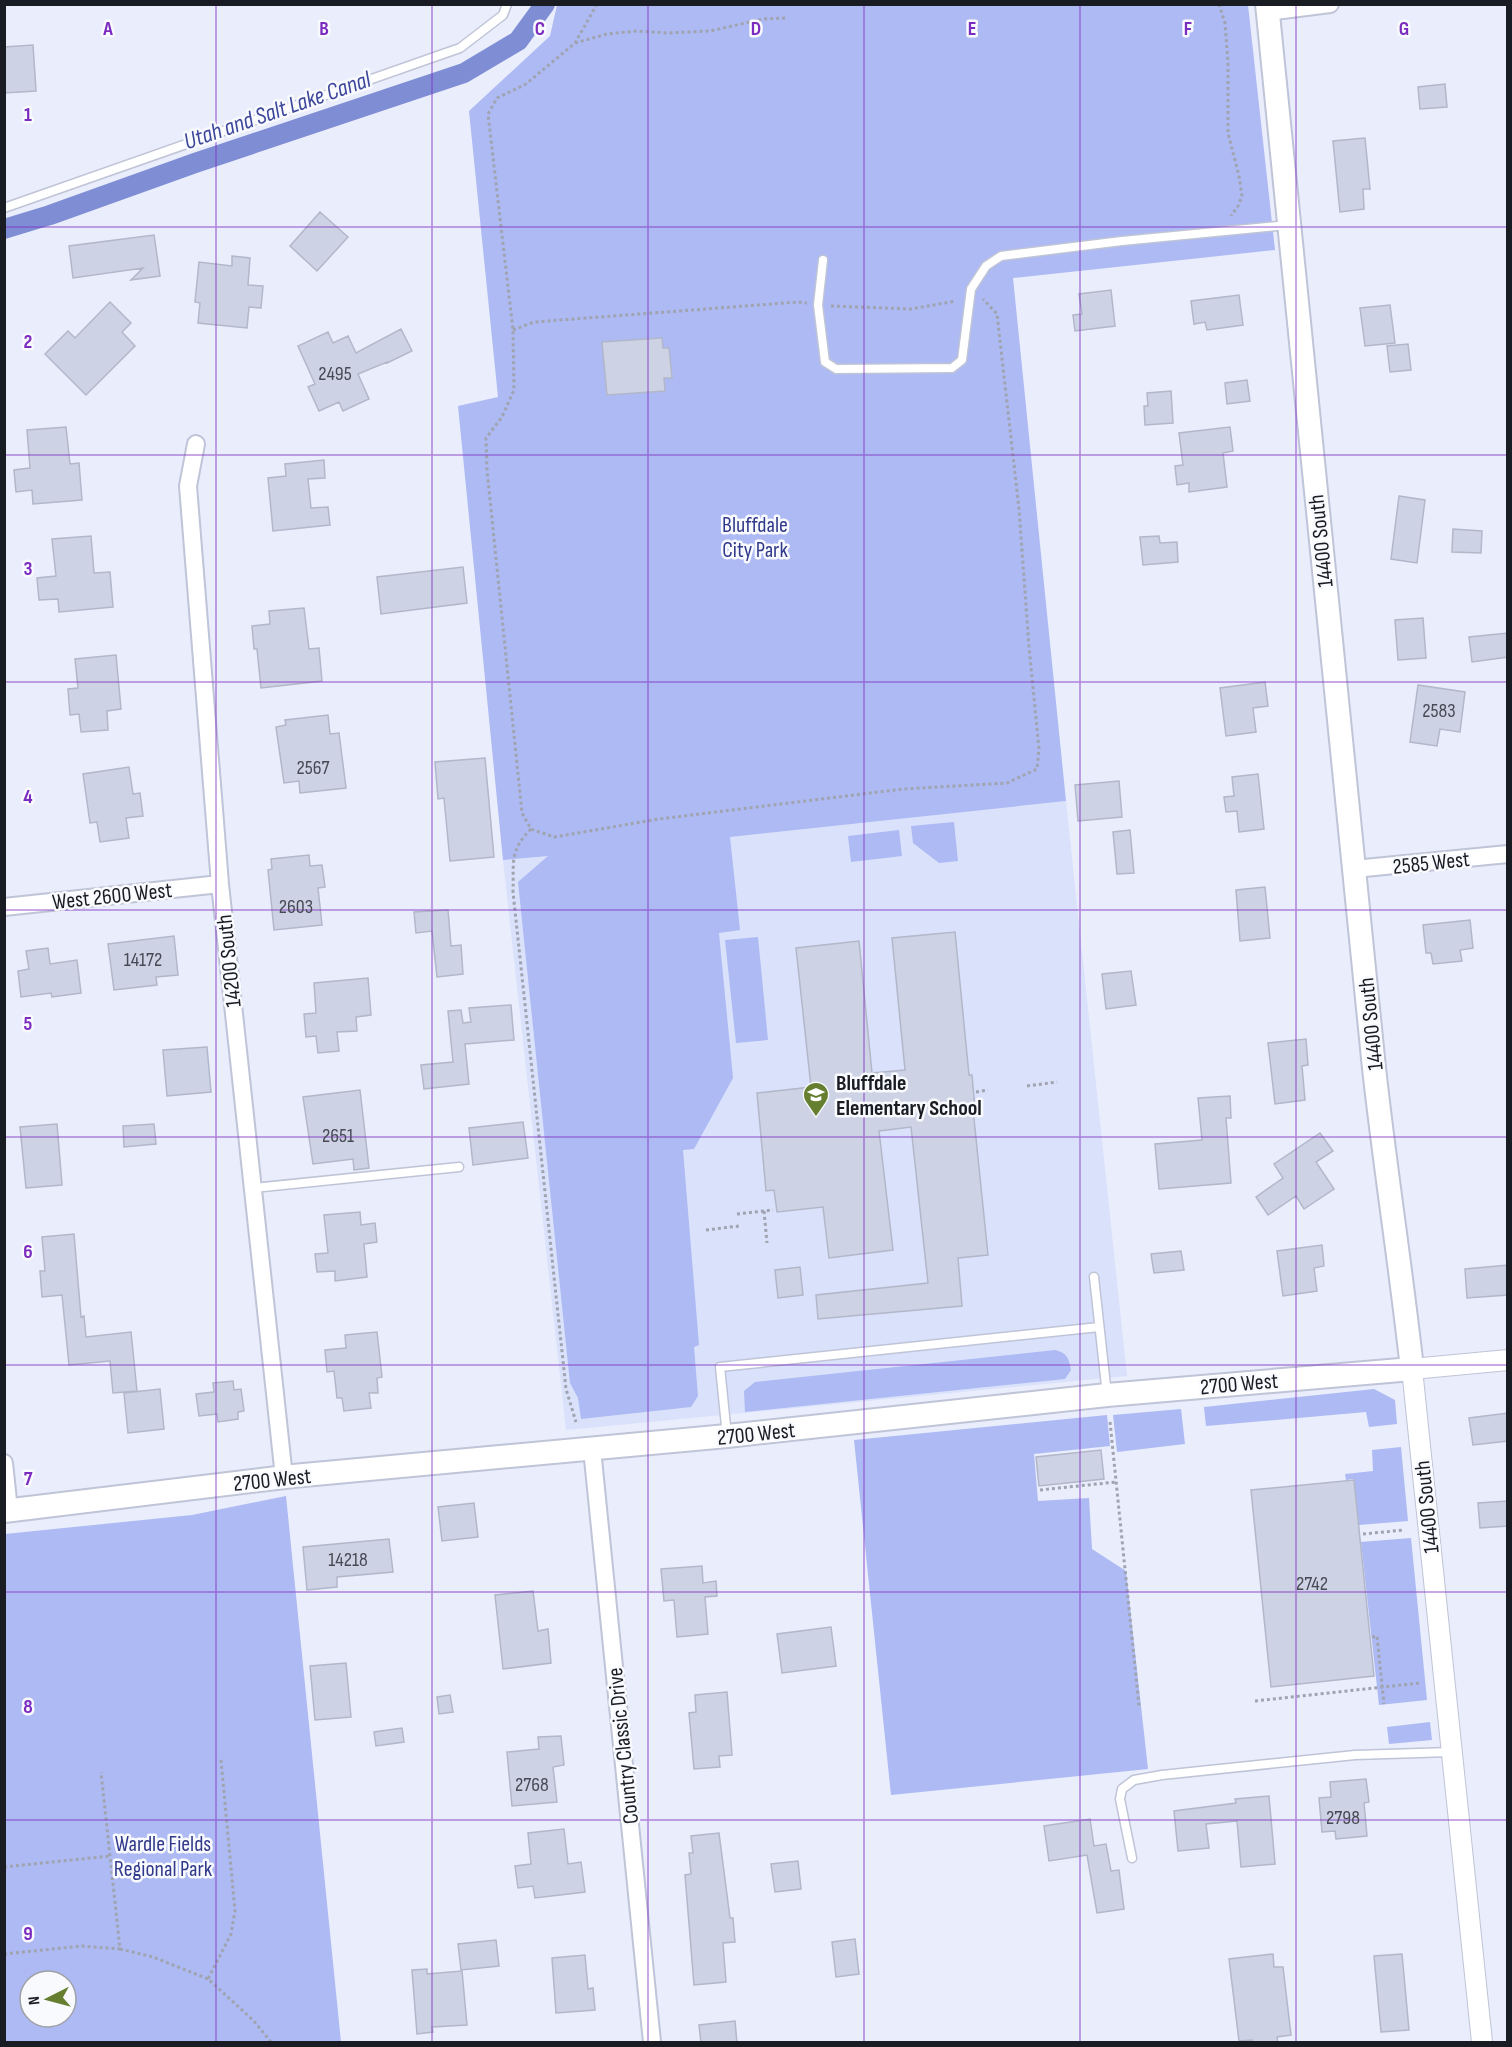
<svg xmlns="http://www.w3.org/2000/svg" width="1512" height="2047" font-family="'Sofia Sans Condensed',sans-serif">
<rect width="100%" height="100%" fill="#e9edfc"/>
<path fill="#dae1fb" d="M1066,801L1127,1376L566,1430L503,860Z"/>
<path fill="#adbaf3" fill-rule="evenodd" d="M557,5H1248L1275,250L1013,278L1066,801L730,837L740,930L719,933L733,1078L694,1149L683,1150L699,1345L694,1347L698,1396L691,1407L581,1419L578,1398L570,1383L518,882L548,856L503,860L458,406L498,397L469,111L550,36Z
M954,822L958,861L939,863L913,843L911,826Z
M899,830L902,856L851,862L848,836Z
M758,937L768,1040L736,1043L725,940Z
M1055,1350C1067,1353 1069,1358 1071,1370L1065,1379L745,1412L744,1391L755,1382Z
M1374,1389L1395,1400L1397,1424L1369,1427L1366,1412L1206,1426L1204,1407Z
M1181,1409L1185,1444L1117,1452L1113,1415Z
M1107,1415L1110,1446L1034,1454L1038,1501L1089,1498L1092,1549L1126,1571L1148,1769L891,1795L854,1440Z
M1401,1447L1408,1521L1359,1525L1353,1479L1346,1480L1345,1474L1373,1471L1372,1450Z
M286,1496L341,2042H5V1534L192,1515ZM30,1981H66V2017H30Z
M1411,1538L1427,1700L1379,1705L1361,1542Z
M1430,1722L1432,1740L1389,1744L1387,1727Z"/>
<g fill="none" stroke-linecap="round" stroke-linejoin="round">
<path stroke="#7f8ed4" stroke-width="20" d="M4,229L50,215L195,163L464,73L518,41L545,4"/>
</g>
<path fill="#cdd2e5" stroke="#b2b7c9" stroke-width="1.5" d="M33,45L36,91L4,93V47Z
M1445,84L1447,107L1420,109L1418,87Z
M1365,138L1370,189H1363L1364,209L1340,212L1333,141Z
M320,212L348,237L317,271L290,246Z
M154,235L160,276L131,280L143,268L73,278L69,246Z
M232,256L250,258L248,285L263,286L261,308L249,307L247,328L198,323L200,303L195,302L199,262L232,266Z
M1111,290L1115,326L1075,331L1073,315L1082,314L1079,294Z
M1239,295L1243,325L1207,330L1205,322L1194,324L1191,301Z
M110,302L131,323L122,332L135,346L86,395L45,354L68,331L75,338Z
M1390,305L1395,343L1365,346L1360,308Z
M401,329L412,351L387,363V362L358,374L369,399L343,411L339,402L319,411L308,387L315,384L298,346L328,332L333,343L348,336L356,353Z
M662,338L663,348H669L672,378H664L665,391L607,395L602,342Z
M1408,344L1411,370L1390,372L1387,346Z
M1247,380L1250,401L1227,404L1225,383Z
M1171,391L1173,423L1145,425L1144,406H1148L1147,393Z
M66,427L70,464L79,463L82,500L33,504L32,490L16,492L14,470L30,468L27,430Z
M1230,427L1233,451L1223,453L1227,487L1189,492V483L1177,485L1175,466L1183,465L1179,433Z
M324,460L325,478L308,479L311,508L328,507L330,525L273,531L268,478L286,476L285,464Z
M1399,496L1425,500L1417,563L1391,559Z
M1453,529L1482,531L1481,553L1452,552Z
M91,536L94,573L110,572L113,607L59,612L58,599L39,600L37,578L56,576L52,539Z
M1159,536L1160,543L1177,542L1178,562L1143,565L1140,537Z
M463,567L467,603L381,614L377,577Z
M304,608L309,649L319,648L322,681L261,688L257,649H254L252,626L270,624L269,611Z
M1423,618L1426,658L1398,660L1395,620Z
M1508,633V657L1472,662L1469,637Z
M116,655L121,709L107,711L108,730L81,732L79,714L70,715L68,689L78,688L75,659Z
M1265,682L1268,706L1253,708L1256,732L1226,736L1220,688Z
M1418,685L1465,692L1460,732L1440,729L1437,746L1410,742Z
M328,715L330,734L339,733L346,788L300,793L299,781L284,783L276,727L286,725L285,720Z
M485,758L494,857L450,861L444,798L438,799L435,762Z
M129,767L133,794L140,793L143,816L126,818L129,838L100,842L97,822L90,823L83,774Z
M1258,774L1264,829L1239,832L1237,811L1226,812L1224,797L1234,796L1232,777Z
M1119,781L1122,817L1078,821L1075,785Z
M1130,830L1134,873L1117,874L1113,832Z
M309,855L310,866L322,865L325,887L318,888L322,925L274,930L268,870L272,869L271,859Z
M1265,887L1270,938L1240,941L1236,890Z
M448,910L451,946L461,945L463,974L437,977L432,931L416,933L414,912Z
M1470,920L1473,948L1460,950L1462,961L1433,964L1431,953H1426L1423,925Z
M955,932L969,1075H972L975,1109H973L988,1255L958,1258L962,1306L818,1319L816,1295L928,1283L911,1127L879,1131L893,1250L829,1258L823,1207L777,1212L774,1190L766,1191L757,1093L811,1087L796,948L859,941L872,1073L905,1070L892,938Z
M174,936L178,975L156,977L157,985L114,990L108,944Z
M48,948L50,964L77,960L81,993L52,997L51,993L21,997L18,971L29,969L26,951Z
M1131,971L1136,1005L1106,1009L1102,974Z
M368,978L371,1015L356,1017L357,1031L337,1032L339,1051L318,1053L316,1036L306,1037L304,1014L316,1013L314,983Z
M511,1005L514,1040L465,1044L469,1084L424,1089L421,1065L453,1062L448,1011L461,1010L463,1023L471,1022L469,1008Z
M1306,1039L1308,1065L1302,1066L1305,1100L1275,1104L1268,1043Z
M207,1047L211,1092L167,1096L163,1050Z
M360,1090L369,1168L354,1170L353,1159L313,1164L303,1097Z
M1230,1096L1231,1118H1226L1231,1183L1159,1189L1155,1144L1202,1140L1198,1098Z
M523,1122L528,1158L473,1165L469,1128Z
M57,1124L62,1185L26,1188L20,1127Z
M154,1124L156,1144L124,1147L123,1126Z
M1320,1133L1333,1151L1316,1162L1334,1189L1304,1209L1296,1196L1268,1215L1256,1197L1283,1178L1274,1164Z
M360,1212L361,1225L375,1223L377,1242L364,1244L367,1277L335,1281V1271L317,1272L315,1254L328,1253L324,1215Z
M74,1234L81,1317L84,1316L86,1337L131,1332L137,1391L113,1393L110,1361L69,1365L62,1295L42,1297L40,1271H45L42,1237Z
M1322,1245L1324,1266L1314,1268L1317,1291L1283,1296L1277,1251Z
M1181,1251L1184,1270L1154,1273L1151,1254Z
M1508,1265V1295L1467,1298L1465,1269Z
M800,1267L803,1295L778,1298L775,1270Z
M377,1332L382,1377L377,1378L378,1393H369L371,1408L344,1411L342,1398H337L334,1371L327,1372L325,1350L346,1348L345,1335Z
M233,1381L234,1390L241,1389L244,1411L238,1412V1419L218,1422L217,1414L199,1416L196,1394L214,1392L213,1383Z
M160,1389L164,1429L128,1433L124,1393Z
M1508,1413V1441L1473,1445L1469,1418Z
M1101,1450L1104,1479L1039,1486L1036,1457Z
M1354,1480L1374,1676L1271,1687L1251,1490Z
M1508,1501V1526L1480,1528L1478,1503Z
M474,1503L478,1537L442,1541L438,1507Z
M389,1539L393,1572L337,1577V1587L307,1590L303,1547Z
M702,1566L703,1583L716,1581L717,1596L705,1597L708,1634L677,1637L674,1600L664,1601L661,1569Z
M533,1591L538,1631L548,1629L551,1663L503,1669L495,1595Z
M831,1627L836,1666L782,1673L777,1634Z
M346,1663L351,1717L315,1720L310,1666Z
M727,1692L732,1755L719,1756L720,1767L694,1769L689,1713L696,1712L695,1695Z
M450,1695L453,1712L439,1714L437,1697Z
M402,1728L404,1742L376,1746L374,1732Z
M561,1736L564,1765L553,1767L557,1802L512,1806L507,1752L539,1749L538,1737Z
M1366,1779L1369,1802L1364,1803L1367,1836L1336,1839L1335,1831L1322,1832L1319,1798L1331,1797L1330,1782Z
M1269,1796L1275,1864L1241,1867L1237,1821L1206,1824L1209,1848L1178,1851L1174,1811L1236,1803L1235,1799Z
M1090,1819L1094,1846L1106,1844L1111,1871L1119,1870L1124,1909L1097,1913L1087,1855L1049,1861L1044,1826Z
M564,1829L568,1864L581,1862L585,1892L535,1898L533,1886L518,1888L515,1866L531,1864L528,1833Z
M719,1833L730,1918H733L735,1942L723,1943L726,1982L694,1985L685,1875L691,1874L689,1853H693L691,1836Z
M798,1861L801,1889L775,1892L771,1864Z
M855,1939L859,1974L836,1977L832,1942Z
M496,1940L499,1966L461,1970L458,1944Z
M1273,1954L1274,1967H1283L1291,2035L1277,2037L1278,2043H1252V2040L1239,2041L1229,1959Z
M1402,1954L1409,2030L1381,2032L1374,1956Z
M585,1955L588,1989L593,1988L595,2010L556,2013L552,1958Z
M427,1969V1974L462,1971L467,2025L432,2027L433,2032L417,2034L412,1970Z
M735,2021L737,2043H701L699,2025Z"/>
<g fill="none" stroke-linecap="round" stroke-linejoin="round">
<defs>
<path id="service" d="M4,208L460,48L503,15L507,4
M823,260L818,305L825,362L836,369L952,368L962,360L971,289L986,266L1001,256L1122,241L1288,225
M253,1188L459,1167
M1094,1277L1107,1395
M727,1436L720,1367L1099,1327
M1132,1858L1120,1799L1122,1789L1134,1780L1162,1775L1355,1755L1451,1752"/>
<path id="minor" d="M1268,12L1330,4
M196,444L188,486L220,884L284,1477
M1354,869L1508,854
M4,907L220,884
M592,1449L652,2042
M4,1463L9,1510"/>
<path id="tertiary" d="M1482,2042L1412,1369L1508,1360"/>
<path id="secondary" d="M4,1511L293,1476L727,1436L1107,1395L1412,1369C1401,1268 1385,1168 1374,1068C1336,714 1302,359 1267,4"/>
</defs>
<use href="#service" stroke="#bfc4d7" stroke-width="11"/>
<use href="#minor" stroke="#bfc4d7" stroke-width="20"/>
<use href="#tertiary" stroke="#bfc4d7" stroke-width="22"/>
<use href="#secondary" stroke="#bfc4d7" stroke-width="26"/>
<path stroke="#a0a4b0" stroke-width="3" stroke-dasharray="3 3" stroke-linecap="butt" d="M597,4L575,43L526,84L497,98L488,114L513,330L514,390L502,417L486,438L487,470L522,813L531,829L554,837L659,819L903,789L1007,783L1037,769L1039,749L1029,647L1019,509L997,314L983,299
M1219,4L1225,23L1228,63V133L1239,176L1242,196L1238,206L1231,216
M575,43L607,34L637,31L667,33L710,31L763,19L786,18
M831,306L911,309L956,301
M513,330L534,322L798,302L807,303
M531,829C509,851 514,862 513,892L566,1389L576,1422
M1027,1086L1057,1082
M976,1092L988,1090
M764,1211L767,1243
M737,1214L773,1210
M706,1230L739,1226
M1110,1422L1139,1706
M1040,1490L1116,1482
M1363,1534L1404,1530
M1372,1637L1377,1636L1384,1704
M1255,1701L1420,1683
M221,1760L235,1911L231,1934L208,1979L253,2020L271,2042
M4,1867L110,1856
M120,1949L153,1957L208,1979
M4,1954L82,1946L120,1949L101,1772"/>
<use href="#service" stroke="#fff" stroke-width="8"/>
<use href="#minor" stroke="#fff" stroke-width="16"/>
<use href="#tertiary" stroke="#fff" stroke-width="20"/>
<use href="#secondary" stroke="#fff" stroke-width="22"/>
</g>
<path fill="none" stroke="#7b2cbf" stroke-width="1.5" stroke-opacity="0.55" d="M216,4V2042M432,4V2042M648,4V2042M864,4V2042M1080,4V2042M1296,4V2042M4,227H1508M4,455H1508M4,682H1508M4,910H1508M4,1137H1508M4,1365H1508M4,1592H1508M4,1820H1508"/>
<defs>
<symbol id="school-pin" viewBox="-11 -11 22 30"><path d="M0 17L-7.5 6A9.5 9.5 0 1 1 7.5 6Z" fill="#667e30" stroke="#f9fafe"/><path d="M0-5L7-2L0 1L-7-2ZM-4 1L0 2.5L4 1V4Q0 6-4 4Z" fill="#fff"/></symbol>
</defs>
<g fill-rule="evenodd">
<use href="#school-pin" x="801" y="1080" width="30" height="40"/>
</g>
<g text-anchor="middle" stroke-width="5" stroke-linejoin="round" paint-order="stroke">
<g font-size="20" fill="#474a54">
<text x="335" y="380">2495</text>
<text x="1439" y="717">2583</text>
<text x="313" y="774">2567</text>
<text x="296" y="913">2603</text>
<text x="143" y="966">14172</text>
<text x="338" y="1142">2651</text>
<text x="348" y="1566">14218</text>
<text x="1312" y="1590">2742</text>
<text x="532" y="1791">2768</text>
<text x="1343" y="1824">2798</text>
</g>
<g font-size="22" fill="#31398b" stroke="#f9fafe">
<text x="755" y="532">Bluffdale<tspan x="755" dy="25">City Park</tspan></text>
<text x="163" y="1851">Wardle Fields<tspan x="163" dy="25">Regional Park</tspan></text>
</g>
<g font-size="22" fill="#1a1c23" stroke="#f9fafe">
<text transform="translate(1320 541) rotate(-96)" y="8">14400 South</text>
<text transform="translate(1431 862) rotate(-6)" y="8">2585 West</text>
<text transform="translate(112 895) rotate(-6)" y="8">West 2600 West</text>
<text transform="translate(228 961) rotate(-96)" y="8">14200 South</text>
<text transform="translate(1370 1024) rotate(-96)" y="8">14400 South</text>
<text transform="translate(1239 1383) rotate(-5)" y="8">2700 West</text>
<text transform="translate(756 1433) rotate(-6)" y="8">2700 West</text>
<text transform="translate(272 1479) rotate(-6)" y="8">2700 West</text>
<text transform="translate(1426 1507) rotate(-96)" y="8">14400 South</text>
<text transform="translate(622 1746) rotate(-96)" y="8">Country Classic Drive</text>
</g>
<g font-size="22" font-weight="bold" fill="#1a1c23" stroke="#f9fafe" text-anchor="start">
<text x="836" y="1090">Bluffdale<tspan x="836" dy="25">Elementary School</tspan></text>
</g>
<g font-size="24" font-style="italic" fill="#3c469a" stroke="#f9fafe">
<text transform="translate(277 110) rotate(-19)" y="8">Utah and Salt Lake Canal</text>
</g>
</g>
<g font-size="20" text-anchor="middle" font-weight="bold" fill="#7b2cbf" stroke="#f9fafe" stroke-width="5" stroke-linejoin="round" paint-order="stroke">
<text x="108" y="35">A</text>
<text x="324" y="35">B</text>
<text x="540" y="35">C</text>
<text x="756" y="35">D</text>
<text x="972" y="35">E</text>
<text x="1188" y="35">F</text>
<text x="1404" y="35">G</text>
<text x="28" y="121">1</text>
<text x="28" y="348">2</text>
<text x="28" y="575">3</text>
<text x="28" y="803">4</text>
<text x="28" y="1030">5</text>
<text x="28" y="1258">6</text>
<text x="28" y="1485">7</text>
<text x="28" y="1713">8</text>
<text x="28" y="1940">9</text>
</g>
<rect width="1512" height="2047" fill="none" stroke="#1a1c23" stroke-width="12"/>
<g transform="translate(48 1999) rotate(264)"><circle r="28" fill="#f9fafe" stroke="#a0a1a6" stroke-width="1.5"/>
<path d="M0-4.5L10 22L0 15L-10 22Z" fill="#667e30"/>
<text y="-9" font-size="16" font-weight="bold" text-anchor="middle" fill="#1a1c23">N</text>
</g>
</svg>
